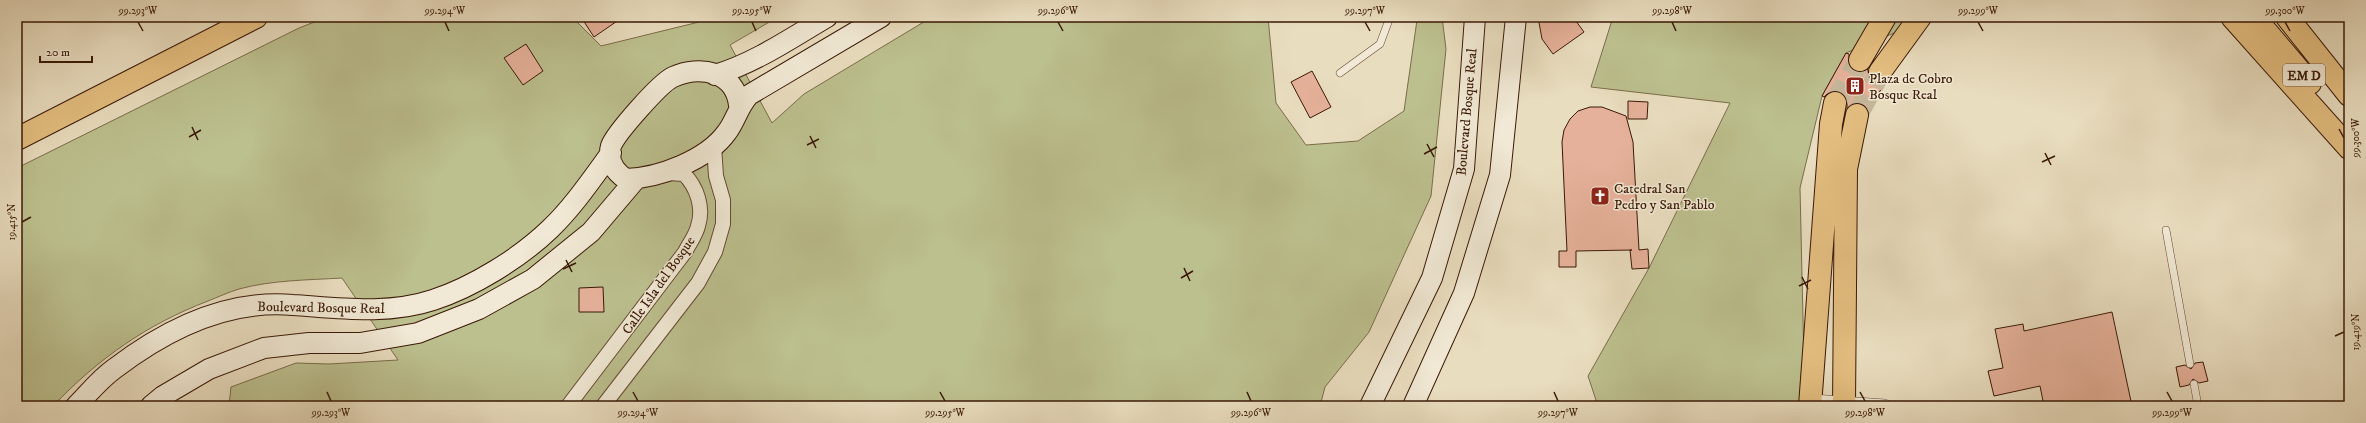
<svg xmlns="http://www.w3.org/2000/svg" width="2366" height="423" font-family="'IM FELL DW Pica',serif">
<rect width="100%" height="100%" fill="#e9ddbf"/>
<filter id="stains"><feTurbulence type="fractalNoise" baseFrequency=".005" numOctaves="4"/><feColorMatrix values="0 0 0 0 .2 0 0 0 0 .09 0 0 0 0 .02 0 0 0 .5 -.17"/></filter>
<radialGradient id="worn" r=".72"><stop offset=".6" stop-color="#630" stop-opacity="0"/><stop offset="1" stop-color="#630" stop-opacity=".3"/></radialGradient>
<path fill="#bcbf8e" stroke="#7b6c4a" d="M327,17H572L601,46L699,22V17H778L730,45L772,123L804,94L932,17H1268L1276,103L1306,145L1358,141L1404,111L1417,20L1419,17H1442L1446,49L1431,196L1369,332L1325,387L1320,406H229L231,387L296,363L329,364L398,360L342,278C309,280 272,280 239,289C229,292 218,297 208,301C146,325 99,358 53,406H17V168L299,28Z
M1613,17H1933L1846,53L1822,96L1800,188L1805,406H1598L1588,376L1649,268L1730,103L1591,87Z"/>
<path fill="#e6b19a" stroke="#3a1906" d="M581,17H623L594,37Z
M1538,17H1573L1584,32L1553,54L1542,39Z
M526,44L543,71L523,85L504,58Z
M1846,53L1849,54V66L1853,71L1860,72L1868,69V77L1872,82L1884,84L1869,111L1865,105L1859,103H1853L1847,109V99L1838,91H1831L1824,97L1822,96Z
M1312,71L1331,107L1310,118L1291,82Z
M1628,101L1648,102L1647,119H1628Z
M1590,107H1602L1626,116L1633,142L1639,250L1648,249L1649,268L1632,269L1630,250H1632L1576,251V267H1559V251H1567L1562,142L1564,130L1570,119L1578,111Z
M603,287L604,312H579V288Z
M2112,312L2132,406H2044L2040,386L1994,396L1988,371L2003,368L1995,329L2023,324L2024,331Z
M2203,362L2208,381L2199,383L2193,379L2189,385L2180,387L2176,367L2185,365L2191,369L2195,363Z"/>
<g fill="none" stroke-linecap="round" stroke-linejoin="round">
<path stroke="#c6b69a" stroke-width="22" stroke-dasharray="22 11" stroke-linecap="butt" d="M1835,103L1860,60
M1857,115L1880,72"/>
<defs>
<path id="lane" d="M1340,73L1380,44L1390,17
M2166,230L2190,364
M2194,384L2198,406
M1813,398L1885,403L1891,406"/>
<path id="street" d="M568,406L685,252C689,244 696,235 698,226C704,208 697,187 684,174L666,173
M603,406L698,283L715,252L723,224V200L716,176L714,146"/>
<path id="secondary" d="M715,75C755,63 791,38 827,17
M739,105C735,71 700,65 673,77C660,83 616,133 611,146C607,160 615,172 626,179C659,178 707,160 727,132C736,120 738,107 749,95L881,17
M76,406C88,394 100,379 114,369C165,330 227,299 293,305C339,308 388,315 433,300C473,287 520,258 550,229C573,207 592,179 611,153
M151,406L163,396L209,369L264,348L309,343H360L418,333L479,309L533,279L591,232L636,179
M1370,406L1432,278L1464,169L1475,17
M1413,406L1464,293L1500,175L1516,17"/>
<path id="primary" d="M17,139L256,17"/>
<path id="highway" d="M2232,17L2349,148
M2254,17L2310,83
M2287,17L2349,95
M1860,60L1885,17
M1880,72L1920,17
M1810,406L1831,124L1835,103
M1844,406L1846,169L1857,115"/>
</defs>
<use href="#lane" stroke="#664a34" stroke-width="8"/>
<use href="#street" stroke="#664a34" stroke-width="16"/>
<use href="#secondary" stroke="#3a1906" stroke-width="22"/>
<use href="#primary" stroke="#3a1906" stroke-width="24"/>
<use href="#highway" stroke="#3a1906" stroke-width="24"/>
<use href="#lane" stroke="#f1e9d5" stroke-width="7"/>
<use href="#street" stroke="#f1e9d5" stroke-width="14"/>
<use href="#secondary" stroke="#f1e9d5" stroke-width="20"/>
<use href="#primary" stroke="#e4be80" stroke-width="22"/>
<use href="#highway" stroke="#e4be80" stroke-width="22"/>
</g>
<path fill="none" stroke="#3a1906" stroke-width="1.5" d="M138,22L143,31M445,22L449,31M752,22L756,31M1058,22L1063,31M1365,22L1370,31M1672,22L1676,31M1978,22L1983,31M2285,22L2290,31M192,127L198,140M2339,129L2344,138M810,136L816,148M189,137L201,130M1427,144L1434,157M807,145L819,139M2045,153L2051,165M1424,154L1437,147M2042,162L2055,156M22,222L31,217M566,260L572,272M1184,268L1190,281M563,269L576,263M1802,277L1808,289M1181,278L1193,271M1799,286L1811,280M2335,336L2344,332M327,392L331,401M633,392L638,401M940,392L945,401M1247,392L1251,401M1554,392L1558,401M1860,392L1865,401M2167,392L2172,401"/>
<defs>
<symbol id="building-square" viewBox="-11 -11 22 22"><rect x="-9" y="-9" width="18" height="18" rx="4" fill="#8f2418" stroke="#f1e9d5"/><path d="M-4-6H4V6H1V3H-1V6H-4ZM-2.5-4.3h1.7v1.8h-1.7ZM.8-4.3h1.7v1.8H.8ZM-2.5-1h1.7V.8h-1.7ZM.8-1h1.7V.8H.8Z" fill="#fff"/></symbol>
<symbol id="church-square" viewBox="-11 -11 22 22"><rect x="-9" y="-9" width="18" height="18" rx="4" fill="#8f2418" stroke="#f1e9d5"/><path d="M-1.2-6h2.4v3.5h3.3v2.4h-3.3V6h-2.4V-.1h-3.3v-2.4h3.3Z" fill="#fff"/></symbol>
</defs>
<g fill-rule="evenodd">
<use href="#building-square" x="1844" y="75" width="22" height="22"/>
<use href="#church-square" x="1589" y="185" width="22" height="22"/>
</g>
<g text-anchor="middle" stroke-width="3" stroke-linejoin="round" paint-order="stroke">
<rect fill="#f1e9d5" stroke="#715744" stroke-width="1" x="2283" y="64" width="42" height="22" rx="3"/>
<g font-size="13" font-weight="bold" fill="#3a1906">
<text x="2304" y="80">EM D</text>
</g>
<g font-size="14" fill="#3a1906" stroke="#f1e9d5" text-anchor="start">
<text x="1869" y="83">Plaza de Cobro<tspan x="1869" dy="16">Bosque Real</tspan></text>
<text x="1614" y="193">Catedral San<tspan x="1614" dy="16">Pedro y San Pablo</tspan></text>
</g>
<g font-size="14" fill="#3a1906" stroke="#f1e9d5">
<text transform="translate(1466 112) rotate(-85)" y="5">Boulevard Bosque Real</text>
<text transform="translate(658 285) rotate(-55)" y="5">Calle Isla del Bosque</text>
<text transform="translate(321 307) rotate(1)" y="5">Boulevard Bosque Real</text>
</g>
</g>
<rect width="2366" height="423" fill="none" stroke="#e9ddbf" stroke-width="44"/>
<path d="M40 56v6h52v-6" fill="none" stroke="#3a1906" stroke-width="2"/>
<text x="46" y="56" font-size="12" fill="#3a1906" stroke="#f1e9d5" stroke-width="3" paint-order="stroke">20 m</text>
<rect x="22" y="22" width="2322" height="379" fill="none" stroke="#3a1906" stroke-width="1.5"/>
<g font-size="10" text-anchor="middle" fill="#3a1906">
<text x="138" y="14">99.293°W</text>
<text x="445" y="14">99.294°W</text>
<text x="752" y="14">99.295°W</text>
<text x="1058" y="14">99.296°W</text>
<text x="1365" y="14">99.297°W</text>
<text x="1672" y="14">99.298°W</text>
<text x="1978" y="14">99.299°W</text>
<text x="2285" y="14">99.300°W</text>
<text transform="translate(2355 138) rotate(-90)" y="4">99.300°W</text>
<text transform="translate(11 222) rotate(-90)" y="4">19.415°N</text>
<text transform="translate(2355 332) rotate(-90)" y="4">19.419°N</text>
<text x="331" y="416">99.293°W</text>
<text x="638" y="416">99.294°W</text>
<text x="945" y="416">99.295°W</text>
<text x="1251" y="416">99.296°W</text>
<text x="1558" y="416">99.297°W</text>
<text x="1865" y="416">99.298°W</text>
<text x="2172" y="416">99.299°W</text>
</g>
<rect width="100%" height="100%" filter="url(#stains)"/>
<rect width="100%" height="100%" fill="url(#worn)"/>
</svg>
